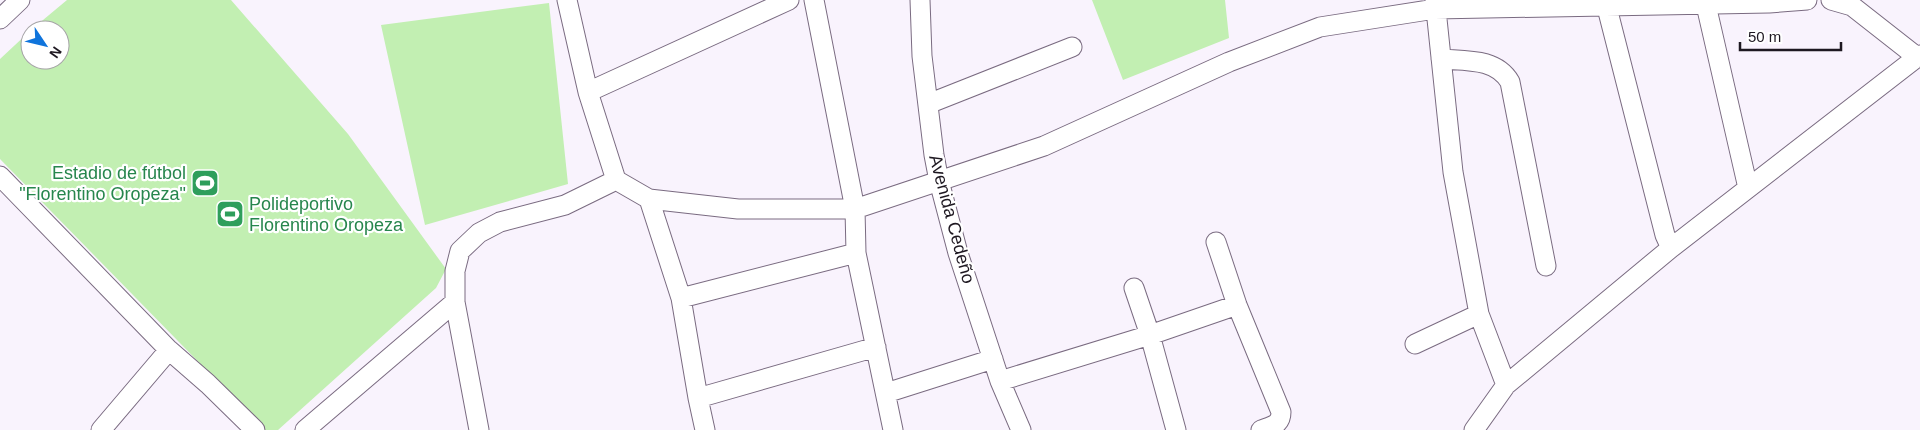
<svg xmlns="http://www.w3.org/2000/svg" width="1920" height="430" font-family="Arial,sans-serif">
<rect width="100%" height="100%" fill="#f9f3fd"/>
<path fill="#c2efb2" d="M67,0H231L348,134L446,269L436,288L278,430H265L0,159V59L30,31V60H60V30H31Z
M1092,0H1225L1229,38L1123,80Z
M549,3L568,184L425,225L381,25Z"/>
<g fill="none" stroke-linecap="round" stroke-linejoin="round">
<defs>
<path id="minor" d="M567,0L588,92L616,180L649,199L681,298L698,398L705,430
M814,0L855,209L856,253L893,430
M920,0L922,56L934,155L939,181L958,253L1000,381L1021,430
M1435,0L1453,172L1479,314L1506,385
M1605,0L1665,235L1671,248
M1831,0L1852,6L1917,57
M1706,5L1748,188
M0,19L20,0
M1441,59C1466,61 1496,58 1510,82L1546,266
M588,92L789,0
M928,104L1072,47
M0,176L169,350L208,384L255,430
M649,199L738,209H855L1044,146L1229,62L1320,27L1435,9L1769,3L1807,0
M1216,242L1237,305L1281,412C1281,425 1272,426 1261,430
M1134,288L1150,335L1176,430
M681,298L856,253
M1415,344L1479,314
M1000,381L1150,335L1237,305
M886,393L993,359
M698,398L876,347
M101,430L169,350
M305,430L455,302
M479,430L455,302V271L460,251L479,233L500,222L565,205L616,180
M1474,430L1506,385L1671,248L1920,55"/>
</defs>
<use href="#minor" stroke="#7a6b81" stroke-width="21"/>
<use href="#minor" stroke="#fff" stroke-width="19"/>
</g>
<defs>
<symbol id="stadium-square" viewBox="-11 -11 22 22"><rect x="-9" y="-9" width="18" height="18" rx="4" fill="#2e9e5b" stroke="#fff"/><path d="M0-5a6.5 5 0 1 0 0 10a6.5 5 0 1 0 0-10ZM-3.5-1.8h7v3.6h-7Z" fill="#fff"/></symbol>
</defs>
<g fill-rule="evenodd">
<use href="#stadium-square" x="189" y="167" width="32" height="32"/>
<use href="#stadium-square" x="214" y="198" width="32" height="32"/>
</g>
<g text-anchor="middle" stroke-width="4.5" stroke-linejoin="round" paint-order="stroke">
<g font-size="18" fill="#27864d" stroke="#fff" text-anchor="end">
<text x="186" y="179">Estadio de fútbol<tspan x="186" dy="21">"Florentino Oropeza"</tspan></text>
<text x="249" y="210" text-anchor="start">Polideportivo<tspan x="249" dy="21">Florentino Oropeza</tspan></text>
</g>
<g font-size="18" fill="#1e1821" stroke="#fff">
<text transform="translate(952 219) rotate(75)" y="6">Avenida Cedeño</text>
</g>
</g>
<g transform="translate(45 45) rotate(125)"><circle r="24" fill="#ffffff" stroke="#a5a3a6"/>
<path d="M0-4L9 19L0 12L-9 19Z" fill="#0f74dc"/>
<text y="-8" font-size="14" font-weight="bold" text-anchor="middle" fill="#1e1821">N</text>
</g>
<path d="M1740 42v8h101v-8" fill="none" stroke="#1e1821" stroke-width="2.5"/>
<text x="1748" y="42" font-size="15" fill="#1e1821" stroke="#ffffff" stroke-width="4" paint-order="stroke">50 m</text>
</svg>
